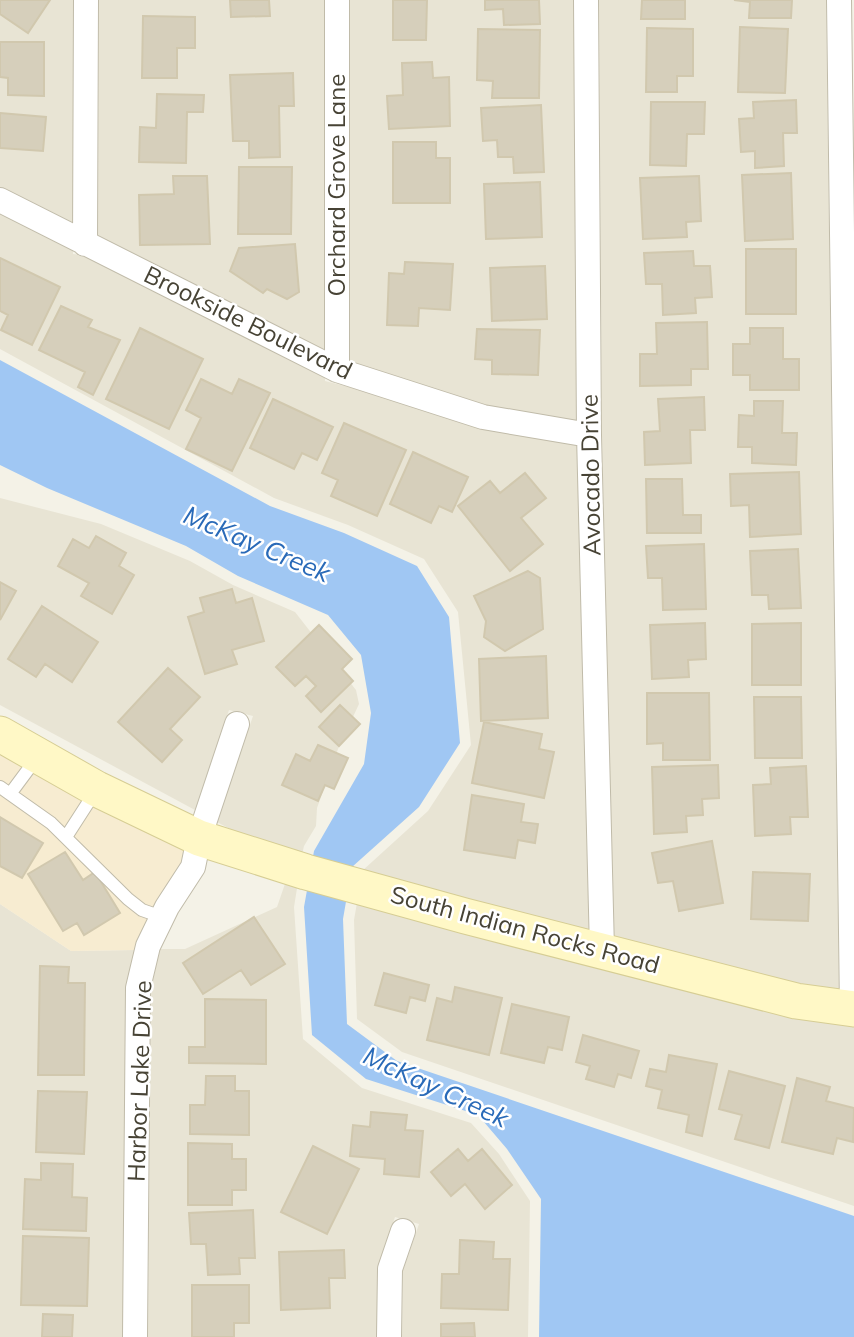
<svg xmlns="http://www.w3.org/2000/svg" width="854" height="1337" font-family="Mulish,sans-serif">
<rect width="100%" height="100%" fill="#f4f2e7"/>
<path fill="#e8e4d4" d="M0,0H73L76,10L73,225L0,187Z
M99,0H324L325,351L98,237Z
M350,0H574L577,422L487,407L350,362Z
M599,0H826L839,996L614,941L602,436Z
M0,213L73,250V254L82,255L325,377V381L577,444L589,935L362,871L428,811L471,745L458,612L424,559L348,525L274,498L0,349Z
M0,498L101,524L190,561L233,585L295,612L356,690L359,704L338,749L317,808L316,826L304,846L301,859L264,847L217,822L253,716L229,710L195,810L0,705Z
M287,878L298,882L294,907L303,1039L362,1088L471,1123L499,1154L530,1201L528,1337H402L403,1270L419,1224L395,1217L378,1268L377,1337H148L151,989L160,949H185L277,907Z
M358,897L854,1020V1206L402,1052L357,1019L354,920Z
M0,904L71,951L135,950L126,985L123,1337H0Z"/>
<path fill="#f7ecd1" d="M0,747L184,845L181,863L156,903L135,950L71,951L0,904Z"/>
<path fill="#a0c7f3" d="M0,360L270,506L344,533L417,566L449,617L460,743L419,807L352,867L343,919L347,1024L397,1061L854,1216V1337H539L541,1199L507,1149L478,1115L366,1079L312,1035L304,907L314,851L364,764L371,713L361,655L328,615L238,576L186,546L47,488L0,465Z"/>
<path fill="#d6cfbb" stroke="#d1c8ae" stroke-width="2" d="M0,0H50L28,33L0,14Z
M230,0H269L270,16L231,17Z
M393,0H427L426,40H393Z
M485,0H539L540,24L504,25L503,9L485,10Z
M642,0H685V19H641Z
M734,0H792L791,18H749L750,2Z
M143,16L195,17V48H177V78H142Z
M740,27L788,29L785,93L738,92Z
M647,28L693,29V76H677V92H646Z
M478,29L540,30L539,98H492L493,81L477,80Z
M0,42H44V96L8,95V78L0,77Z
M432,62L433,78L449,77L450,126L389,129L387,96L403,95L402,63Z
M293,73L294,106H279L280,157L249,158V141H233L230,75Z
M157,94L204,95L203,112H187L186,163L139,162L140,127L156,128Z
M796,100L797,133H783L784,166L755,168V151L741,152L739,119L754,118L753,102Z
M651,102H705L704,134H687L686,166L650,165Z
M541,105L544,172L514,173L513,157H498L497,140L483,141L481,108Z
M0,113L46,117L43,151L0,148Z
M393,142H436V158H450V203H393Z
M239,167H292L291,234H238Z
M791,173L793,239L745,241L742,175Z
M173,176H207L210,244L140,245L139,195L174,194Z
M699,176L701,221L686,222L687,237L643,239L640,178Z
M540,182L542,237L486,239L484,184Z
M295,244L299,292L287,299L267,289L263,293L230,271L239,248Z
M746,249H796V314H746Z
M693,251L694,266H710L712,297L695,298L696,313L663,315L662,284H646L644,253Z
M0,258L60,287L32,345L1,330L8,315L0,311Z
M405,262L453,264L450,310L419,308L418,326L387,325L389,273L404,274Z
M545,266L547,319L492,321L490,268Z
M61,306L92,320L88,327L120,340L93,395L78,387L85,372L39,350Z
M707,322L708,369H691V385L640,386V354H657L656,323Z
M140,328L203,359L169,429L106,399Z
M750,328H783V359H799V390H750V375H733V344H750Z
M477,329L540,330L538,375L492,374V360L475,359Z
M201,379L232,394L239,379L270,393L232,471L186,449L201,418L186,410Z
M704,397L705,430H690L691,463L645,465L644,432L660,431L658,399Z
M273,399L333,427L317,460L302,453L294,469L250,448Z
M754,401H783L782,433H797L796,465L752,463V447H738L739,415L754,416Z
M344,423L406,450L377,516L331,496L338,480L322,473Z
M413,452L468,477L452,512L439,506L431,523L390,504Z
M799,472L801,534L750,537L749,505L731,506L730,474Z
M525,473L546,498L521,518L543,544L510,571L458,506L490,481L500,493Z
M646,479H682L683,515H701V533H647Z
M96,536L126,553L119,566L134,575L112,614L81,596L89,583L58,566L73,539L89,548Z
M704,544L706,609L663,610L662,578H648L646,546Z
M798,549L801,608L769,609L768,595H752L750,551Z
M528,571L540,578L543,629L505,651L484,637L486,621L474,596Z
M0,582L16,591L0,620Z
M232,589L236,603L252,598L264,641L232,650L237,664L205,674L188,617L204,612L200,598Z
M42,606L98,642L72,682L45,664L36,677L8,659Z
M705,623L706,659L688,660L689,677L652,679L650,625Z
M801,623V685H752V624Z
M319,625L352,659L342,669L353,681L321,712L306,696L316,686L306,676L295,686L276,667Z
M546,656L548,718L481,721L479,659Z
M168,668L200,697L170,729L182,740L162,762L118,722Z
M647,693H709L710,760H663V743L647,744Z
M754,697H801L802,758H755Z
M340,705L360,724L339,746L319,727Z
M484,722L542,734L539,749L554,752L544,798L472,783Z
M318,745L348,758L334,789L325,785L318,801L282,785L296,754L310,761Z
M718,765L719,798L702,799L703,815L686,816L687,832L654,834L652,767Z
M806,766L808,817H790L791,834L755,836L753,785L771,784L770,768Z
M472,795L524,804L521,822L538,824L535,843L518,840L515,858L464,850Z
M0,817L43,843L22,878L0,866Z
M712,841L723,903L679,911L673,881L658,883L652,853Z
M65,852L83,880L95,872L120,913L84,935L77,923L63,931L28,874Z
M753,872L810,874L808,921L751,919Z
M254,917L285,964L251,985L241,970L203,994L183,963Z
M40,966L69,967L68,983H85L84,1075H38Z
M384,973L429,985L425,1001L410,997L406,1013L375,1005Z
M455,987L502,998L489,1055L427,1040L437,998L452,1002Z
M205,999L266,1000V1064L189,1063V1047H205Z
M512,1004L569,1017L562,1050L548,1047L544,1063L501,1053Z
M583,1035L639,1051L631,1078L618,1074L614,1087L586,1079L590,1066L576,1062Z
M669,1055L717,1064L702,1136L686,1132L689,1115L658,1108L662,1090L646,1086L650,1069L666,1072Z
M729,1071L785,1086L769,1148L735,1139L742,1115L719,1109Z
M206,1076H235V1091H249V1135L190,1134V1105H205Z
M797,1078L830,1087L826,1101L854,1108L853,1142L837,1138L833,1154L782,1142Z
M38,1091L87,1092L84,1154L36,1152Z
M371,1112L407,1115L405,1130L423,1131L419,1177L384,1174L385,1159L350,1156L353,1125L370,1127Z
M188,1143L232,1144V1159H246V1190H232V1205H188Z
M313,1146L359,1169L327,1234L281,1212Z
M458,1149L468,1161L482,1149L512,1185L485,1209L465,1184L451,1196L431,1172Z
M41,1163L73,1164L72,1197L87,1198L86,1231L23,1229L25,1179L41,1180Z
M253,1210L255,1258H239L240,1274L208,1275L206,1244H191L189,1213Z
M23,1236L89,1238L87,1306L21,1305Z
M460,1240L494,1242L493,1259H510L508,1310L441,1308L442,1274H459Z
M344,1250L345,1278H329L330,1308L281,1310L279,1252Z
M192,1285H249V1323H234V1337H192Z
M43,1314L73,1315L72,1337H42Z
M474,1323L475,1337H441V1324Z"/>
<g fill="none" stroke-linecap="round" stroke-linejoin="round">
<defs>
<path id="lane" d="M0,787L51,823L128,899L142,910L162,917
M10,794L36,759
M66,837L95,792"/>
<path id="street" d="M337,0V370
M586,0L589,435L602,950
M839,0L852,1009
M0,200L337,370L483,417L589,435
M85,244L86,0
M135,1337L138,988L148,946L167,907L193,867L199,838L237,724
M389,1337L390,1269L403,1231"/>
<path id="secondary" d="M0,734L97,789L199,838L306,872L465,916L796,1001L854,1009"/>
</defs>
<use href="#lane" stroke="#c0bba9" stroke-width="14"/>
<use href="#street" stroke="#c0bba9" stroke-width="26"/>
<use href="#secondary" stroke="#d6cd94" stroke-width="37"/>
<use href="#lane" stroke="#fff" stroke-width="12"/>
<use href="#street" stroke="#fff" stroke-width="24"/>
<use href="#secondary" stroke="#fff8c6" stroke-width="35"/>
</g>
<g text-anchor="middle" stroke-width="5" stroke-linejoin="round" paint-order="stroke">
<g font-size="24" fill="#474335" stroke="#fff">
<text transform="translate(337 185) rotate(-90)" y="8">Orchard Grove Lane</text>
<text transform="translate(248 323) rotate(26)" y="8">Brookside Boulevard</text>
<text transform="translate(591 475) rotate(-91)" y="8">Avocado Drive</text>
<text transform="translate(525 930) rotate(15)" y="8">South Indian Rocks Road</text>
<text transform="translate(140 1081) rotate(-88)" y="8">Harbor Lake Drive</text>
</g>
<g font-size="26" font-style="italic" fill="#296ab8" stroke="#fff">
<text transform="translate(257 544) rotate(23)" y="9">McKay Creek</text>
<text transform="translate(436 1087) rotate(25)" y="9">McKay Creek</text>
</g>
</g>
</svg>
